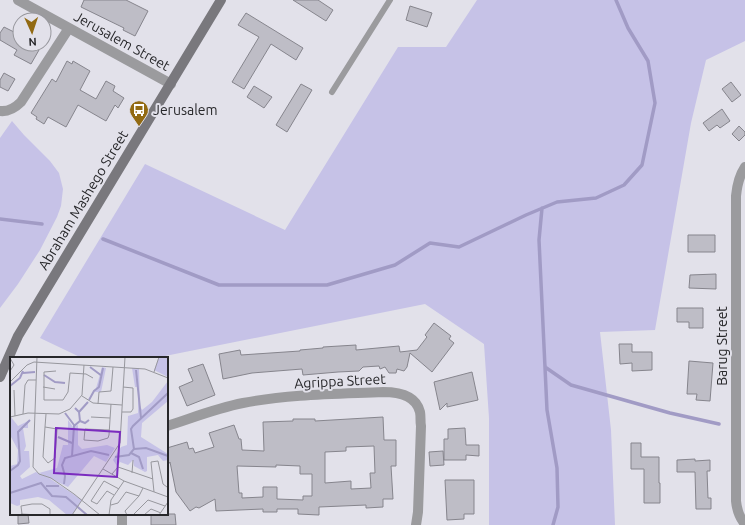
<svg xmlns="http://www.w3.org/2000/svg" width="745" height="525" font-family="Ubuntu,sans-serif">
<rect width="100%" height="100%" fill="#e2e1ea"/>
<path fill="#c6c2e7" d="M477,0H745V41L706,60L691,123L655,330L600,332L611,430L615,525H489V418L484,344L425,304L155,358H82L40,338L145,164L285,230L398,47H446Z
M12,121L24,135L50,161L59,173L63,189L61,206L57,217L40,250L18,284L0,308V138Z"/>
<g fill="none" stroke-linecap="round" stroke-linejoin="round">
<path stroke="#a19bc5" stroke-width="3.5" d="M542,208L539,240L547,410L557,468L558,507L553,525
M0,219L42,224
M103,239L219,285H327L395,265L430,243L459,247L526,215L557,202L596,198L624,185L642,165L655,103L648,61L628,28L616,0
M545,365V367L571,385L670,413L719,424"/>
</g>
<path fill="#bebdc6" stroke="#86858d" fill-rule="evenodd" d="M84,0H126L148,11L135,36L123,30L124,28L81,7Z
M293,0H318L333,10L326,21Z
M410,6L432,13L427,27L406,20Z
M246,13L303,48L296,60L271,44L244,89L232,82L259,37L238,25Z
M4,27L20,35V44H27L39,50L31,64L14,55L17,50L0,40V33Z
M67,61L72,64L73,61L90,71L80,90L96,99L106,81L115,86L113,91L124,98L118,108L115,105L106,121L78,105L66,127L48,117L44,124L36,119L37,117L31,113L52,79L56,82Z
M4,73L15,79L8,91L0,87V80Z
M731,82L741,95L732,102L722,89Z
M301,84L312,90L287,132L276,125Z
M254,86L272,97L264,108L247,97Z
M722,109L730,121L720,128L717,125L709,131L703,123Z
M739,126L745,132V135L739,141L732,134Z
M688,235H715V252H688Z
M716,274V289L689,288L690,275Z
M677,308H703V328H689V322H677Z
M434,323L451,336L449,339L454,343L432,372L410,353L407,367L404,371L397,369L396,373H389L385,367L380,369L379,366L363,367L359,371L338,372L303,375L302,369L252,373L223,379L219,354L240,350L241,355L300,351V350L323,348V347L356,345V350L399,346L400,352L417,350L427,337L425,335Z
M619,344H632V352H652V370L632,371V363L620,364Z
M689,361L713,363L710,401L696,400L697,394H687Z
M203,364L215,395L187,406L179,387L193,381L188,369Z
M472,372L478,400L447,407V403L440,410L434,382Z
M383,417L384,440H396V466H391L393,499H383V507L366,508V505L319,507V515L298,514V509H277V512H263V509L216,511L215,499L199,508L196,507L190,511L176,492L170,462L167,466V448L187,442L189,449L193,448L195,453L214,447L209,433L234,425L239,439H241L242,450L264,451L263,422L293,421V419H315V421ZM374,446L375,473H370L371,488L351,489V481L325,483V452L346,451V447ZM276,465L300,466V474H312V496H303V500L277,499V487H263V497L242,498V493H239L237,466L276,467Z
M465,428L466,445H479V456L466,455V460H444V439H448V429Z
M631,443H641V457H659V483H660V503H644V469H631Z
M443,451L444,465L430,466L429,452Z
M695,459V461L710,460V471H707L708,498H711V509H696L695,472H677V460Z
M445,480H474V514H464V519L447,520Z
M18,514H28L29,523L18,524Z
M151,514H175L176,525H151Z"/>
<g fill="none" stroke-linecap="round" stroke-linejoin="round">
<path stroke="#9b9b9e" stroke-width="6" d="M332,92L390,0"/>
<path stroke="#9b9b9e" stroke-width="10" d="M18,0L171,84
M0,111C9,112 15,108 21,102L69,28
M745,167C739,176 737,185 736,196V501C737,511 739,517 745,524
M167,426C192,418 217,408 243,403C289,394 336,394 383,392C398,392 416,395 420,412C421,417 420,421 421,426L418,512L416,525
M122,514V525"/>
<path stroke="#79787d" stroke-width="10" d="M0,377L18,336L221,0"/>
</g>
<defs>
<symbol id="bus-pin" viewBox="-11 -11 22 30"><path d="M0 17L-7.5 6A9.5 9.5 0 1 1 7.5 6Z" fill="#926a12" stroke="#e2e1ea"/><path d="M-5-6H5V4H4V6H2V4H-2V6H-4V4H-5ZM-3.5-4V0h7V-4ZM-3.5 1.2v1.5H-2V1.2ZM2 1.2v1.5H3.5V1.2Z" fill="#fff"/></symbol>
</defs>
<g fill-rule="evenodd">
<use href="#bus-pin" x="128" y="99" width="22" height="30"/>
</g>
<g text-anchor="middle" stroke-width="4" stroke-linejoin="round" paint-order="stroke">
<g font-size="14" fill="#27272a" stroke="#e2e1ea">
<text transform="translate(122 41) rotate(29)" y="5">Jerusalem Street</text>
<text transform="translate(83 200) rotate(-59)" y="5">Abraham Mashego Street</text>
<text transform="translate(722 346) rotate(-90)" y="5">Barug Street</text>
<text transform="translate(340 381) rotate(-3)" y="5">Agrippa Street</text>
</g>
<g font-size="14" fill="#27272a" stroke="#e2e1ea" text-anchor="start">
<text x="153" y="115">Jerusalem</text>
</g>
</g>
<g transform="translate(10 357)">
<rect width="158" height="158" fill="#e2e1ea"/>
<path d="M149,0H158V20L144,13ZM92,10L96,11L91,35H85ZM122,11H129L130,49L132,53L142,45L158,24V44L132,66L131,80L158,97V103L153,104L148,98L137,100V114L135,115L124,109L123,103L118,108L110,105L107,109L103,103L111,90L117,88L118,59L128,56V30H125ZM1,60L8,69L18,64V71H13L16,89L14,94H19L20,110L10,119L12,122L26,115L39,121L72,143L62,158H57L39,143L28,140L10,143V148L7,149L0,146V109L7,107L8,93L0,78ZM58,63L63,70L68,68V88L72,92L97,88L105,91L96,105L84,99L58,130L29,116L47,111L53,88H58Z" fill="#c6c2e7"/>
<path fill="none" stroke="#a19bc5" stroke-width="2" d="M80,10L92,19M126,13L131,61M13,16L25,15M34,18L45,25L55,26M0,29L10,21L13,14M79,43L84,34L89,30L93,11M65,51L69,55L70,64M69,55L78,45M55,56L64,68M48,80L62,86M124,92L136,91L158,99M121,96L129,100L133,112M62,99L64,69L70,64L75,66L79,63M105,100L119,98L124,92L121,72L123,69L158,36M0,114L8,108L10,104L8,75L20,63M54,127L55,119L52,108L55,101L81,94L99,98M36,129H49M0,136L31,126L42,139L56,140L77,158"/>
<path fill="none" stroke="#97979d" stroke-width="1" d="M27,0L23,110L29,117L41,121L64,137L90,158M0,1L4,8L0,14M46,14L34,15V43H53L58,35L60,16L76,17L83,21M144,15L149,0M0,25L17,8L24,5L135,12L158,21M33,30L45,32M4,33L5,59M72,39L83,46L112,48M88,47L89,35L101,34L103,10M112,55H121L123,52V31L113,30M13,57L15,28L18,23H26M0,60L18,56L49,57L60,52L72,38L74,8M81,60L100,61M35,70L47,72L45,101L38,106L33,100L35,70L36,57M99,73L75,72L74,83L88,84L98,81L99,78L101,47M93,112L114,124L158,140M122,116L123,103M102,117L108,110L143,122M144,135L141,105L148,104L153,127L157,130M104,138L97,134L87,147L81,144L94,124L109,132M101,148L108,146L116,135L129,139M11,157L29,158M12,157L11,149L22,147H32L40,152V158M62,158L110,86L115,0M99,158L101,143L114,124M117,158L115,154L129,139L133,131M123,158L138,143L155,149M134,158L141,152L151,156M149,158L158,145"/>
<path fill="#7b2cbf" fill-opacity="0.15" stroke="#7b2cbf" stroke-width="2" d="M46,71L110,75L107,120L44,116Z"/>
<rect width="158" height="158" fill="none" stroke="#27272a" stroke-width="2"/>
</g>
<g transform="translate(32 32) rotate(177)"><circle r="19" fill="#e2e1ea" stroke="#97979d"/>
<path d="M0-3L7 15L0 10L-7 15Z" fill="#926a12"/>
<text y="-6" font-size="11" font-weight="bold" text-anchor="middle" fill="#27272a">N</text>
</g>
</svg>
